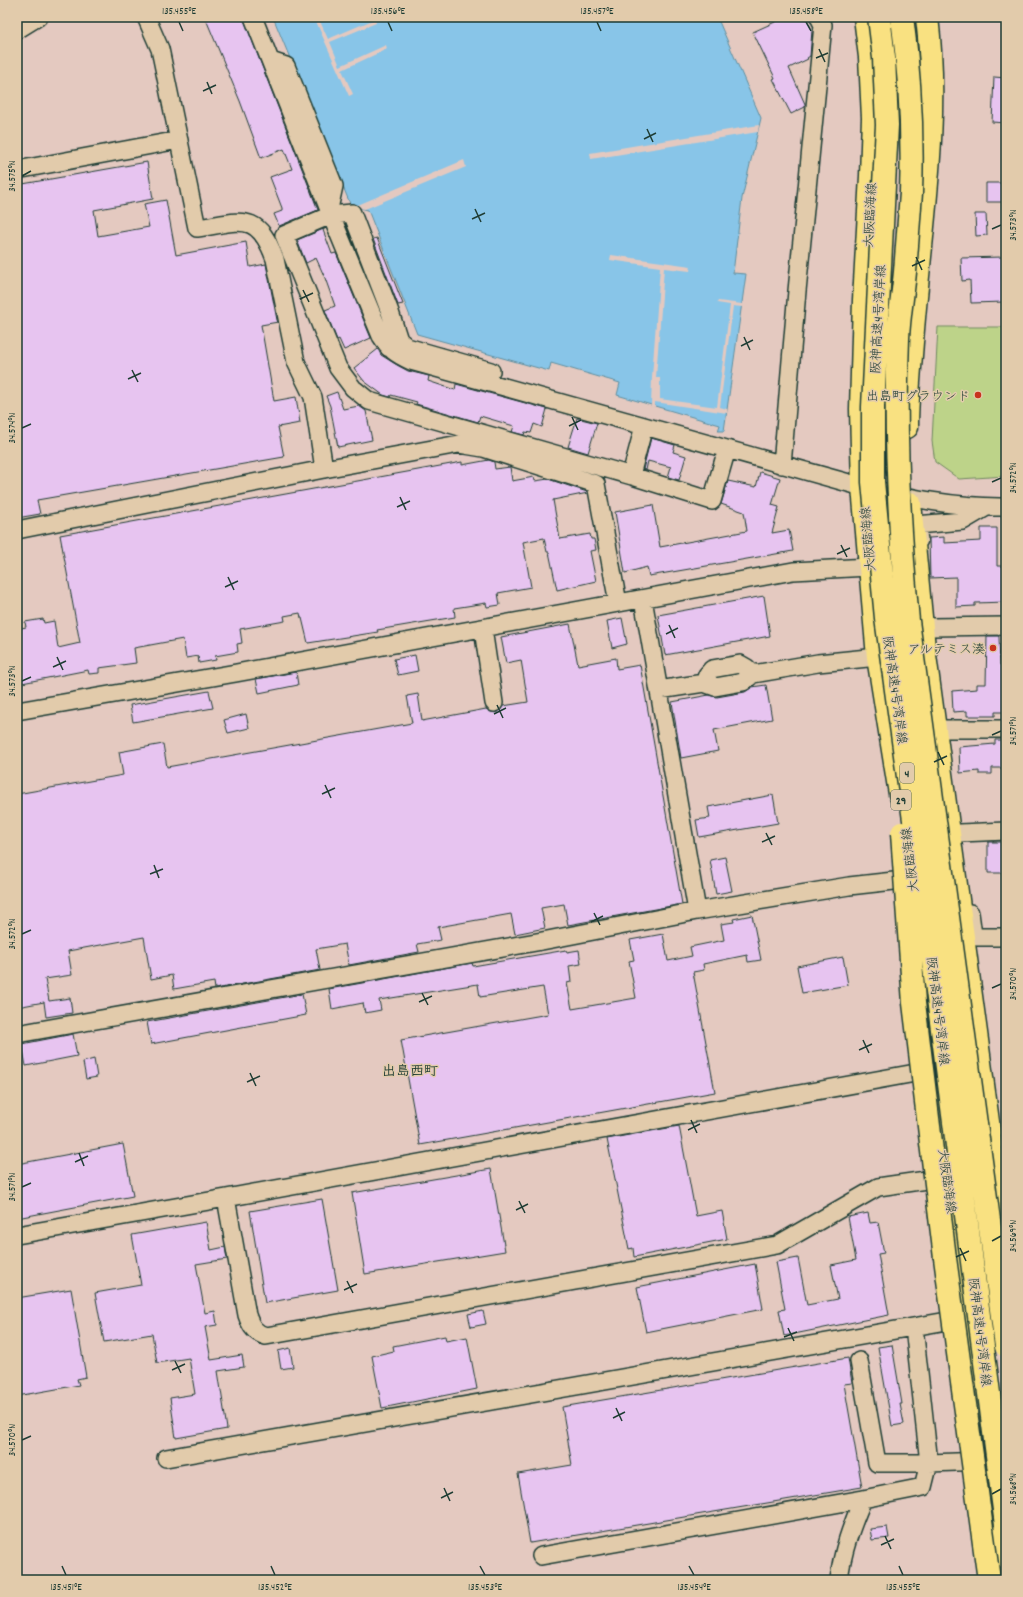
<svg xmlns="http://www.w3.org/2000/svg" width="1023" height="1597" font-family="Dekko,'Klee One',sans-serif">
<rect width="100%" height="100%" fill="#e4c9c0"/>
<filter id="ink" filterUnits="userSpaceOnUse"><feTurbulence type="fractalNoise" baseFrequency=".025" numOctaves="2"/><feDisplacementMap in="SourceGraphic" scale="8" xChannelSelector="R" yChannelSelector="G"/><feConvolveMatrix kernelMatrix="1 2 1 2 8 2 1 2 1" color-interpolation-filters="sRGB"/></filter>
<g filter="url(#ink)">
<path fill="#bdd389" stroke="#6e885e" d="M938,327H1006V476L959,479L935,462L932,441Z"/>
<path fill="#88c5e8" stroke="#5e8fa0" d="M273,17H717L761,118L742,198L733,273L746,274L724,431H718L720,425L617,395L620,383L551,363L549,371L417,334L368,210L351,206Z"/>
<path fill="#e4c9c0" d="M314,17H318L328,39L375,19L376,23L330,42L340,66L386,45L387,49L342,70L353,94L349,96Z
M759,125L758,132L591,159L590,153Z
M464,160L466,167L365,209L353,207Z
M611,255L691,266L690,271L664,268L656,378H660V399L717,407L730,305L717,303L718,301L742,304V307L733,306L720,407L727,409V413L655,402V407L651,406L652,377L660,267L610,260Z"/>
<path fill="#e7c4f0" stroke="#1f3d34" d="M205,17H243L318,210L279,226L274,214L282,211V208L270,177L292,169L284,149L261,158L240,101Z
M786,17H806L812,30L810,56L807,58L808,59L789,68L805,104V107L791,114L773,79L775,78L753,32Z
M994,77L1006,78V123L992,122Z
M147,162L153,199L94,210L98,236L149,227L144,204L166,200L176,255L246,242L250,267L266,264L277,320L278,322L261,325L274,401L296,397L300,423L278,427L284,457L37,500L40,514L17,518V185Z
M986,183H1003V202H986Z
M975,214H986L987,235L976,236Z
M326,228L323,230L332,254L336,253L371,338L344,350L339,339L337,340L325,310L335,306L325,278L316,258L306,263L297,240Z
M377,238L403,304L398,305L373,239Z
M1003,257L1004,302L971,303L970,280L962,281L961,258Z
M378,349L381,355L397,365L408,371L429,376L428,381L455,390L456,384L547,409L542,427L534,424L531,433L525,432L524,435L512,432L514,426L480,416L478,422L416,404L417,402L391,395L390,397L383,395L364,381L354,368Z
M337,392L343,409L359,406L366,411L372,440L338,447L330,406L326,396Z
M577,418L597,423L588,453L568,447Z
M651,438L675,445L673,452L686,456L679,480L668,477L671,467L648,461L646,470L643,469Z
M489,460L494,462L495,469L510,467L512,481L534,477L535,481L548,479L587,492L588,493L553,500L560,539L590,534L591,539H594L596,550L590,551L596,581L557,590L549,552H547L544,538L523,542L531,587L498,593L500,605L487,607L486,603L454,608L455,617L377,630L378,632L308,643L302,618H301L300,613L284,616L285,621L240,629L242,643L237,644L238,652L215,656L216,660L199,663L198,656L186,658L183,639L134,648L136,663L99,668V673L89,674L88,670L17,684V629L26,627L25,622L43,619L44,623L54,621L58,648L80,643L60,535L462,462V465Z
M760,472L780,478L772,505L779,507L772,533L789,530L793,551L649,576L647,567L625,573L615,512L653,505L660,547L747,531L744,512L721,504L728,481L756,487Z
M981,528H997V566H1006V602L975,603V606L956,607V577L930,578L929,538L944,537V543L981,541Z
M764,596L770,636L665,655L658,615Z
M622,618L627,644L612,648L607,621Z
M570,624L578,665L616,658L617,669L640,665L682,904L568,925L564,904L541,908L545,928L515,934L511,914L438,927L441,940L417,944L419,952L349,965L345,944L316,949L320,970L215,989L214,982L174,989L172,975L151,979L144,937L68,951L72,975L45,979L49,1001L70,998L72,1013L46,1017L44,1002L17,1007V794L123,775L119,752L163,744L167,767L412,723L407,696L418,694L422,721L486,709L491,712L496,713L500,711L503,706L528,702L521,660L506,663L501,637Z
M987,636H999L1000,665H1004L1006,683V712H995V716H967V711L953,712L952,691L977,689V684H986Z
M415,655L418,671L398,675L394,659Z
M296,672L298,685L259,693L256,679Z
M766,685L772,719L714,730L718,751L681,758L672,702L709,695L717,697L745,692L752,687Z
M209,691L213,708L133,722L130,705Z
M246,714L249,728L228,733L224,720Z
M995,740H1006V768H992V774H979V771L960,773L959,747L995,744Z
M773,795L778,823L699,837L696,820L710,818L708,807Z
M988,842H1006V873H988Z
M725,857L732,891L716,894L710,860Z
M752,915L761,960L748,962L747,955L703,964L704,970L693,972L715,1092L420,1145L401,1040L548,1014L543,987L480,997L478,984L379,1000L381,1010L365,1013L363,1003L332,1009L329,989L472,963L473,966L566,950L567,952L579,950L581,964L569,966L571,982L567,983L572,1009L636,998L629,961L634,960L630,940L663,934L668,961L692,956L690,947L724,940L721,924L734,922L733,919Z
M843,957L848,985L802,993L797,966Z
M302,994L306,1015L151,1044L147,1022Z
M73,1034L77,1056L26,1066L22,1044Z
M94,1059L97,1077L86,1079L83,1062Z
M679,1126L696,1216L722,1211L727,1239L634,1257L633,1248L629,1249L607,1139Z
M123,1144L133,1196L17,1218V1164Z
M491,1169L505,1251L365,1274L352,1193Z
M322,1199L338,1290L265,1303L250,1211Z
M868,1213L870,1223L878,1222L884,1253L878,1254L889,1315L784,1336L779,1310L785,1309L776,1262L798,1258L807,1305L838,1299L831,1265L856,1260L848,1217Z
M206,1222L211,1250L225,1247L227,1259L196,1264L205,1313L215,1311L217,1325L205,1327L211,1360L242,1355L244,1367L218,1371L227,1429L176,1438L170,1398L195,1394L189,1358L157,1363L152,1334L104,1342L95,1293L141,1285L132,1235Z
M755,1264L763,1309L646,1332L637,1287Z
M71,1289L86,1377L77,1379L79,1385L17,1396V1298Z
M483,1311L486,1324L471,1327L468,1314Z
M445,1336L446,1341L467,1337L477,1389L382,1408L372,1356L394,1351L393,1346Z
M892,1345L902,1404H900L904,1424L892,1426L878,1347Z
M290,1348L293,1367L281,1369L278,1351Z
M848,1358L852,1383L844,1384L862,1487L530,1543L518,1474L572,1465L562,1407Z
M887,1527L889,1538L872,1540L870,1529Z"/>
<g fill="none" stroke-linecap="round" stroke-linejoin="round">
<defs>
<path id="minor" d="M146,17L160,49L197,228C241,222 257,210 275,259L296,362L313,397L324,469
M253,17L331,215L381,336C390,350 396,354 411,361L863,487C910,498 957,508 1006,507
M17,30L38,17
M271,61L286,66L334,186L329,209
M17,170L179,140
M399,340L407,347L491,371
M389,348L399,340L390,312L352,213L331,215L284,235L338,368L353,388L369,401L632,476L712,501L727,449
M782,465L797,291L823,25L819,17
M631,475L644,426
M17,530L324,469L459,444L483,448L596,484L618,603
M919,540L916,525L963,521L985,508
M643,599L697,911
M932,627L1006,626
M483,629L494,703
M704,683L707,675L712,669L740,664L747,668L753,674
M659,690L704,683L715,687L743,682L753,674L818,663L878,657
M17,711L236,673L793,571L869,567
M945,729H1006
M960,833L1006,831
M970,913L973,935L977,937H1006
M17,1034L542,941L697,911L849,886L912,879
M932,1070L226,1198L247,1315C251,1327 255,1333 266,1336L777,1245L878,1187L947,1177
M17,1235L226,1198
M859,1361L877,1463H929L914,1327
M166,1458L964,1318
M541,1556L863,1499
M839,1580C842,1551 852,1525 863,1499L923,1487L929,1463L984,1461"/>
<path id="major" d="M865,17L870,57L873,118L871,176L864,300L861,409L863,487L878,657L900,794
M907,427C907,398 910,370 912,342C920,234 940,125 927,17
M910,503L924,648L1006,1255
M935,1090L1003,1580"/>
</defs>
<use href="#minor" stroke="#1f3d34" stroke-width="20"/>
<use href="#major" stroke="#1f3d34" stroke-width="25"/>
<use href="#minor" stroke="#e2cbab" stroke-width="17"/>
<use href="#major" stroke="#f9e181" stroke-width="22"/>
<defs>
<path id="highway-bridge" d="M879,17L884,58L887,125L873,407V482L886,618L928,921L1006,1525
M902,17C910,75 913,134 911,193C909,219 907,246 905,272C903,294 899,316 898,338C894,433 899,526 908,621L1006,1346
M902,833L914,1003L945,1258L989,1580"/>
</defs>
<use href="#highway-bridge" stroke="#1f3d34" stroke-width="25" stroke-linecap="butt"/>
<use href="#highway-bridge" stroke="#f9e181" stroke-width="22"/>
</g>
</g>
<path fill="none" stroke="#1f3d34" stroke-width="1.5" d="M179,22L183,31M388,22L392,31M597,22L601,31M806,22L811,31M819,49L825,62M816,58L828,53M207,82L212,94M203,91L216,85M647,129L653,142M644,139L656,133M22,176L31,171M475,209L481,222M472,219L485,213M992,229L1001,225M916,257L922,270M912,266L925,260M303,290L309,302M300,299L313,293M744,337L750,350M741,346L753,340M132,370L138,382M128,379L141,373M572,417L578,430M569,426L581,420M22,428L31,424M992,482L1001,478M400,497L406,510M397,507L410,501M841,545L847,557M837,554L850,548M228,577L234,590M225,587L238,581M669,625L675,638M666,634L678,628M57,657L63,670M53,667L66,661M22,681L31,677M497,705L503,718M494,714L506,708M992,735L1001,731M938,752L944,765M934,762L947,756M325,785L331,798M322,794L335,788M766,833L772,845M762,842L775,836M154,865L159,878M150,874L163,869M594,913L600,925M591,922L603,916M22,934L31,930M992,988L1001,984M422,993L428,1005M419,1002L432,996M863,1040L869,1053M859,1050L872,1044M250,1073L256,1086M247,1082L260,1076M691,1120L697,1133M688,1130L700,1124M79,1153L84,1166M75,1162L88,1156M22,1187L31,1183M519,1201L525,1213M516,1210L528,1204M992,1241L1001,1236M960,1248L966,1261M956,1257L969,1251M347,1281L353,1293M344,1290L357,1284M788,1328L794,1341M784,1337L797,1332M175,1361L181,1373M172,1370L185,1364M616,1408L622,1421M613,1418L625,1412M22,1440L31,1436M444,1488L450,1501M992,1494L1001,1489M441,1498L453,1492M885,1536L891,1549M881,1545L894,1539M62,1566L66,1575M271,1566L275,1575M480,1566L485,1575M689,1566L694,1575M899,1566L903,1575"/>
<g fill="#c8321e" stroke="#e2cbab" stroke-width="1.5">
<circle cx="978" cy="395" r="4"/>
<circle cx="993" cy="648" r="4"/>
</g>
<g text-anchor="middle" stroke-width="3" stroke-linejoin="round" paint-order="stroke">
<g fill="#e2cbab" stroke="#5a6858" stroke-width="1">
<rect x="900" y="763" width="14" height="20" rx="3"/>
<rect x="891" y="790" width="20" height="20" rx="3"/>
</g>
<g font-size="12" font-weight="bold" fill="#1f3d34">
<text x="907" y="777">4</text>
<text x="901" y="804">29</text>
</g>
<g font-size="13" fill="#1f3d34" stroke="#e2cbab">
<text transform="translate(869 215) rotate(-87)" y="5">大阪臨海線</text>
<text transform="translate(877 319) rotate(-87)" y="5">阪神高速4号湾岸線</text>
<text transform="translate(867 539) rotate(-95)" y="5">大阪臨海線</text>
<text transform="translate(896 690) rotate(82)" y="5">阪神高速4号湾岸線</text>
<text transform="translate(909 860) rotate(-97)" y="5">大阪臨海線</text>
<text transform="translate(939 1011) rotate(83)" y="5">阪神高速4号湾岸線</text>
<text transform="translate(948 1181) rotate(82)" y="5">大阪臨海線</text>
<text transform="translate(981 1332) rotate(83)" y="5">阪神高速4号湾岸線</text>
</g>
<g font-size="13" fill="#1f3d34" stroke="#e2cbab" text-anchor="end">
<text x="970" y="400">出島町グラウンド</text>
<text x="985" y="653">アルテミス湊</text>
</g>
<g font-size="14" font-weight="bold" fill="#1f3d34" stroke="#e2cbab">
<text x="410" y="1075">出島西町</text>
</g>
</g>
<rect width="1023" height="1597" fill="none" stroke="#e2cbab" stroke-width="44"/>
<rect x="22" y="22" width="979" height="1553" fill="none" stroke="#1f3d34" stroke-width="1.5"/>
<g font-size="10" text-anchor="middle" fill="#1f3d34">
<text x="179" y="14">135.455°E</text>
<text x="388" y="14">135.456°E</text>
<text x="597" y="14">135.457°E</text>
<text x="806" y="14">135.458°E</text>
<text transform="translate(11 176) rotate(-90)" y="4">34.575°N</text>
<text transform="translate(1012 225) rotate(-90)" y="4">34.573°N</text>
<text transform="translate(11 428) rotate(-90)" y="4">34.574°N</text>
<text transform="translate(1012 478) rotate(-90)" y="4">34.572°N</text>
<text transform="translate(11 681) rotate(-90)" y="4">34.573°N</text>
<text transform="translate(1012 731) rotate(-90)" y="4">34.571°N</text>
<text transform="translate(11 934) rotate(-90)" y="4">34.572°N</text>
<text transform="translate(1012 984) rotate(-90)" y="4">34.570°N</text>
<text transform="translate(11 1187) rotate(-90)" y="4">34.571°N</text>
<text transform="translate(1012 1236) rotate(-90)" y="4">34.569°N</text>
<text transform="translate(11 1440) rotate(-90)" y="4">34.570°N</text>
<text transform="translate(1012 1489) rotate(-90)" y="4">34.568°N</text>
<text x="66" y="1590">135.451°E</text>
<text x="275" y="1590">135.452°E</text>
<text x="485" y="1590">135.453°E</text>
<text x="694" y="1590">135.454°E</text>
<text x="903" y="1590">135.455°E</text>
</g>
</svg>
